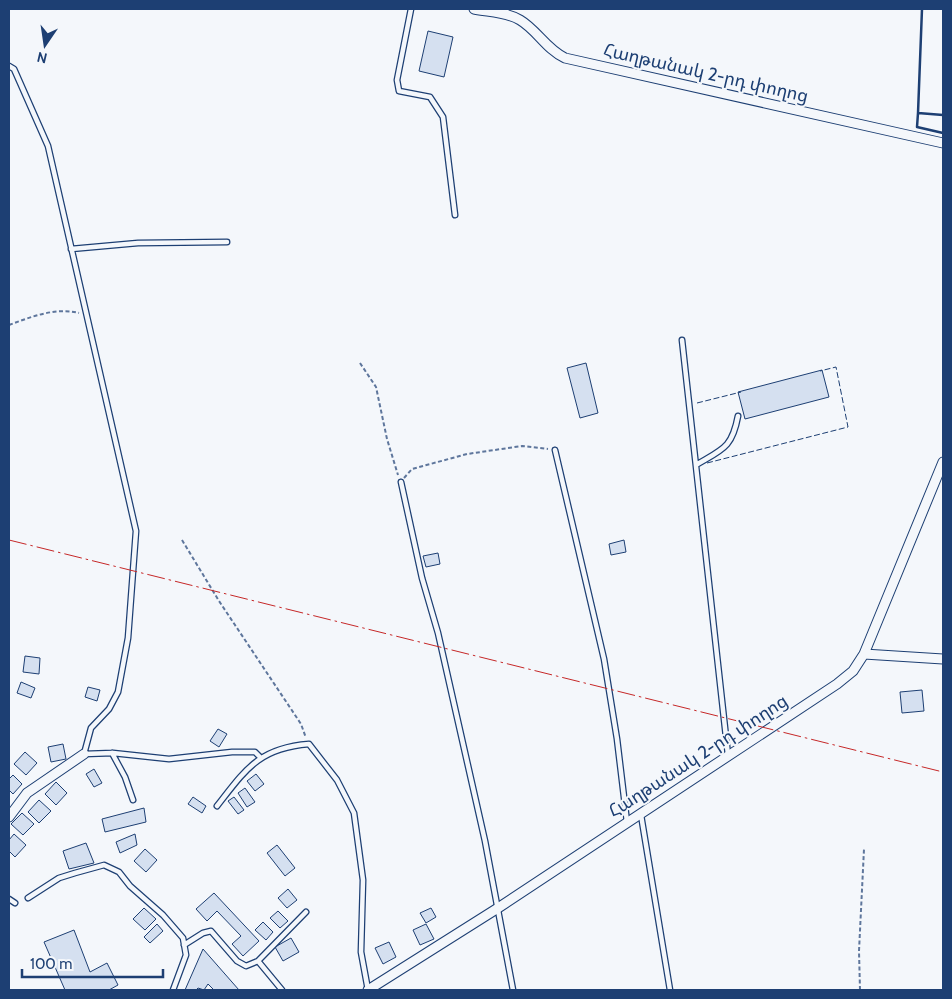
<svg xmlns="http://www.w3.org/2000/svg" width="952" height="999" font-family="Cabin,'Noto Sans Armenian',sans-serif">
<rect width="100%" height="100%" fill="#f4f7fb"/>
<path fill="#d5e0f0" stroke="#1d3f73" d="M428,31L453,37L444,77L419,71Z
M586,363L598,413L580,418L567,368Z
M822,370L829,397L745,419L738,392Z
M624,540L626,552L611,555L609,544Z
M438,553L440,564L426,567L423,556Z
M25,656L40,658L39,674L23,672Z
M21,682L35,688L31,698L17,693Z
M88,687L100,690L97,701L85,697Z
M922,690L924,711L902,713L900,692Z
M218,729L227,734L219,747L210,741Z
M63,744L66,759L51,762L48,747Z
M25,752L37,763L26,775L14,764Z
M94,769L102,783L94,787L86,774Z
M256,774L264,784L255,791L247,781Z
M13,775L22,784L13,794L9,790V779Z
M56,782L67,793L56,805L45,794Z
M245,788L255,802L247,807L238,793Z
M193,797L206,806L202,813L188,804Z
M234,797L244,810L238,814L228,801Z
M39,800L51,811L39,823L28,812Z
M144,808L146,822L105,832L102,819Z
M22,813L34,824L23,835L11,824Z
M14,834L26,845L15,857L9,851V840Z
M135,834L137,845L120,853L116,842Z
M86,843L94,863L69,869L63,851Z
M277,845L295,868L285,876L267,853Z
M145,849L157,860L146,872L134,861Z
M288,889L297,900L287,908L278,898Z
M214,893L259,941L243,956L232,944L241,936L217,911L207,921L196,909Z
M144,908L156,919L145,930L133,919Z
M431,908L436,917L426,923L420,913Z
M278,911L288,921L280,928L270,918Z
M263,922L273,932L266,940L255,930Z
M157,924L163,931L150,943L144,937Z
M426,924L434,939L420,945L413,930Z
M74,930L90,972L107,963L118,985L109,990H65L44,942Z
M291,938L299,952L283,961L275,947Z
M389,942L396,957L383,964L375,948Z
M203,949L239,990H214L208,984L204,990L198,988L196,990H185Z"/>
<g fill="none" stroke-linecap="round" stroke-linejoin="round">
<defs>
<path id="lane" d="M411,9L397,80L399,91L430,97L443,117L455,215
M9,66L14,69L48,146L136,531L128,638L118,692L109,709L91,728L84,754L113,753L169,759L232,752H255L261,758
M71,249L138,243L227,242
M682,340L728,755
M555,450L604,659L617,739L627,822
M696,465C723,449 732,448 738,416
M401,482L422,578L438,633L485,841L513,990
M112,753L125,777L133,800
M217,806C246,769 259,748 309,744L337,780L354,813L363,880L361,952L368,990
M641,815L670,990
M28,898L59,878L75,873L104,865L119,872L130,886L163,915L183,938L186,955L173,990
M9,899L15,903
M184,945L203,933L211,931L237,961L246,966L258,961L306,912
M258,961L282,990"/>
<path id="street" d="M474,9C489,12 507,12 520,20C537,30 546,49 565,58L943,143
M864,654L943,659
M9,817L27,793L84,754
M368,990L498,908L837,684L853,671L864,654L943,462"/>
</defs>
<use href="#lane" stroke="#1d3f73" stroke-width="7"/>
<use href="#street" stroke="#1d3f73" stroke-width="11"/>
<path stroke="#5e769c" stroke-width="2" stroke-dasharray="4 2.5" stroke-linecap="butt" d="M9,325C31,317 55,307 79,313
M360,363L376,387L387,439L398,475
M404,478L412,469L467,454L522,446L548,449
M182,540L219,601L301,724L306,738
M860,990L859,951L864,849"/>
<use href="#lane" stroke="#f4f7fb" stroke-width="4.5"/>
<use href="#street" stroke="#f4f7fb" stroke-width="9"/>
<path stroke="#1d3f73" stroke-width="1" stroke-dasharray="6 2.5" stroke-linecap="butt" d="M697,403L741,392
M707,463L848,427L836,367L820,371"/>
<path stroke="#1d3f73" stroke-width="2.5" d="M922,9L918,113L943,115
M918,113L917,127L943,133"/>
<path stroke="#c62828" stroke-width="1" stroke-dasharray="18 4 2.5 4" stroke-linecap="butt" d="M9,540L943,772"/>
</g>
<g text-anchor="middle" stroke-width="4" stroke-linejoin="round" paint-order="stroke">
<g font-size="18" fill="#1d3f73" stroke="#f4f7fb">
<text transform="translate(706 73) rotate(13)" y="6">Հաղթանակ 2-րդ փողոց</text>
<text transform="translate(698 756) rotate(-33)" y="6">Հաղթանակ 2-րդ փողոց</text>
</g>
</g>
<rect width="952" height="999" fill="none" stroke="#1d3f73" stroke-width="20"/>
<g transform="translate(45 45) rotate(193)" stroke="#f4f7fb" stroke-width="4" paint-order="stroke">
<path d="M0-4L9 19L0 12L-9 19Z" fill="#1d3f73"/>
<text y="-8" font-size="14" font-weight="bold" text-anchor="middle" fill="#1d3f73">N</text>
</g>
<path d="M22 969v8h141v-8" fill="none" stroke="#1d3f73" stroke-width="2.5"/>
<text x="30" y="969" font-size="15" fill="#1d3f73" stroke="#f4f7fb" stroke-width="4" paint-order="stroke">100 m</text>
</svg>
